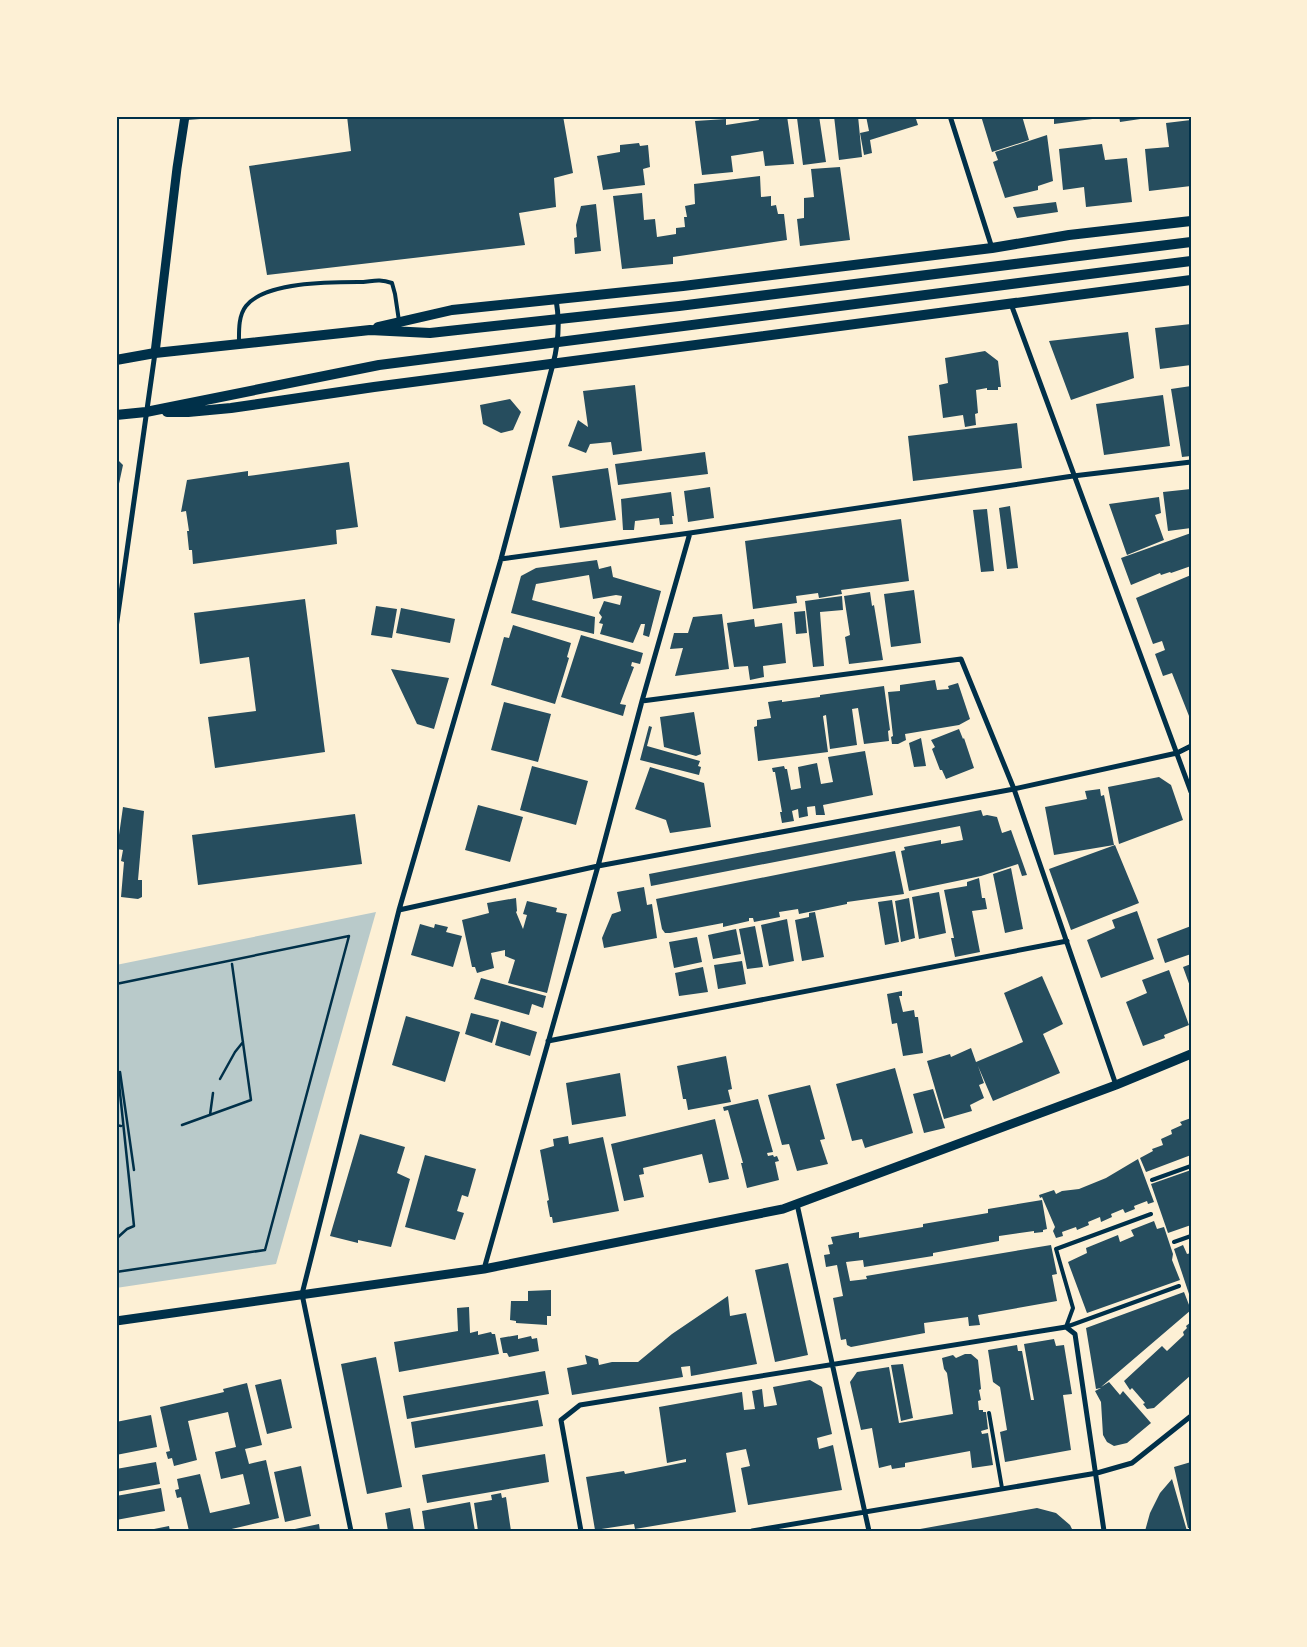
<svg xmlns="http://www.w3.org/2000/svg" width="1307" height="1647" font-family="Arial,sans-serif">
<rect width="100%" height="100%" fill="#fdf0d5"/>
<path fill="#b9caca" d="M376,912L276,1264L116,1288V965Z"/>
<path fill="#264d5e" d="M347,116H563L573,173L554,178L556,207L519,213L525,245L267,275L249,166L351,151Z
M758,116H787L794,164L765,166L763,151L731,156L733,172L702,175L695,121L726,119V125L759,120Z
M794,116H819L826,162L803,165L797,118H794Z
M834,116H858L862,157L839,160Z
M866,116H915L918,125L870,140L872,153L864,155L860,133L869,131Z
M981,116H1022L1029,140L992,152Z
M1054,116H1100V118L1054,124Z
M1119,116H1154V117L1120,122Z
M1191,120V186L1149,191L1145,149L1169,147L1166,123Z
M1047,135L1053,181L1038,186V190L1005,198L993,162L998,160L995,152Z
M639,143L640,146L648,145L650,167L643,169L645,185L603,190L597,156L620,152V145Z
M1102,144L1105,160L1127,158L1132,202L1086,207L1084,187L1063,190L1059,149Z
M840,167L850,240L800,246L797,219L804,218V198L814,197L811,169Z
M760,176L761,197L771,196V206L776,205L778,214H784L787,240L673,257V264L622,269L613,196L642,193L644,220L655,219L657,237L676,234V228L685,227L684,217H687L685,206L695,204L694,184Z
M1056,202L1058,212L1017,218L1013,207Z
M596,204L601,251L575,254L574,238L577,237L576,225L581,206Z
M1191,324V365L1160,369L1155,328Z
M1128,332L1134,378L1071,400L1049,341Z
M985,351L998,361L1001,387H998V390H987V388L976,390L978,413L975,414L976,425L965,427L963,415L943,418L939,385L948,383L945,358Z
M635,385L642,451L613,455L611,442L590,444L586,453L568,446L578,420L588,427L583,391Z
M1191,386V456L1182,457L1171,389Z
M1163,395L1170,446L1104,455L1096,404Z
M510,399L521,412L513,430L501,433L483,424L480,405Z
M1017,423L1022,468L913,481L908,436Z
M705,452L708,474L618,485L615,464Z
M116,458L123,465L117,493H116Z
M349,462L358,527L336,530L337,544L193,564L192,550H189L187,531H189L186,511L181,512L187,480L248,471V476Z
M608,468L616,520L560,528L552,476Z
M710,487L714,518L688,522L684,491Z
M1191,489V528L1168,531L1163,492Z
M671,492L674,516H672L673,524L660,525L659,518L635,521L634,530H623L621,499Z
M1159,497L1161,513L1155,515L1164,540L1127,555L1109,504Z
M1010,506L1018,568L1007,569L999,508Z
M987,509L994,571L981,572L973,510Z
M901,519L909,581L841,590L842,594L819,598L818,593L796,596L797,603L753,609L745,541Z
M1191,533V566L1171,573L1170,572L1161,575L1160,573L1131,585L1121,558Z
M597,560L599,569L611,566L613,577L661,591L649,637L643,635L645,624H641L633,643L600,634L603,624L599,623L602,617L599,613L604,601L620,605L622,596L616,595L593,599L589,575L536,584L532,600L595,617L594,634L511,613L521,576L536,568Z
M1191,575V721L1172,673L1163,676L1155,654L1165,650L1162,641L1153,644L1136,598Z
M914,590L921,643L891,647L884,594Z
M870,592L872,606L874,605L883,660L849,664L845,637L850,635L844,596Z
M842,596L843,610L820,612L824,666L813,667L805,601Z
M305,599L325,752L215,768L208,717L256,711L249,657L200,664L194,613Z
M376,606L397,609L392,638L371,635Z
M401,608L455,619L450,643L396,633Z
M805,611L807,633L796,634L794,612Z
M722,614L729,669L675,676L683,648L670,649L674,633H688L693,617Z
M754,619L755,627L782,623L786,663L763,666L764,677L750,680L748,666L734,667L727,623Z
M513,625L571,643L567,657L569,658L555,704L491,685L504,637L509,638Z
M581,635L643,653L640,664L632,662L631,666L634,667L620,704L626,705L623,716L561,697Z
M391,669L449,678L434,729L417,724Z
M935,680L937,690L949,689L948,686L958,683L970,719L959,725L905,734L906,740L898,744H892L891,737L893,736L888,692L900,691V685Z
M884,686L890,730L888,731L889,741L864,744L858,708L852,709L857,745L830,749L826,715L823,716L828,752L758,761L754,727L757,726V720L771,718L768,702L782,700V702L820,697V695Z
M504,702L551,714L538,762L491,750Z
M694,712L701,754L696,756L664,747L660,717Z
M649,726L652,727L647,746L700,761L698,766L701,767L699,775L640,760Z
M959,729L963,739L964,738L974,768L946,779L942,770H940L932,749L935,747L931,740Z
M921,738L926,766L914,767L909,743Z
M865,751L873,795L823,805L825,815H816L815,806L807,807L808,816L799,818L798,809L792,811L794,821L782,823L780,812H782L775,772H773L772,768L784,766L785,769H787L791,790L801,788L798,767L817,763L821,784L833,782L828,757Z
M532,766L588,781L576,825L520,810Z
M650,767L704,783L711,827L670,833L666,820L635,809Z
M1159,777L1171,785L1183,820L1119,844L1108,787Z
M1100,789L1101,796L1104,795L1114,845L1054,855L1045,807L1087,799L1085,791Z
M478,805L523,817L510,862L465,850Z
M123,807L144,811L138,880H142V897L138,899L121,897L124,862L121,861L123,850L117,849Z
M981,810L983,816L987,815L997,817L1002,833L1011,830L1027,875L1022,876L1018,864L981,876L909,891L901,851L905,850L904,847L941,840V844L963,840L960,826L651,886L649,874Z
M355,814L362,864L198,885L192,835Z
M1115,845L1139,903L1071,930L1049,869Z
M895,851L904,894L847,902V904L799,914L798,909L779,912L780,917L754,922L753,918H749V921L723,927V923L670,933H665L662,929L656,899Z
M1011,868L1023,929L1005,933L993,874Z
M979,878L982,898H985L987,909L972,911L980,952L955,957L951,938H954L944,890L967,886V882Z
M644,887L647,905L652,904L657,938L604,948L602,938L612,914L621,911L617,892Z
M939,892L946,933L919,939L912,897Z
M516,898L517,911L516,912L523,929L527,915L523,914L527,901L557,908L556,912L567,914L547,993L508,983L515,960L505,956V950L491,953L494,968L477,973L475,967H472L462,920L489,913L487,903Z
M909,898L915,938L901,942L895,901Z
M892,900L899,942L885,945L878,902Z
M1137,911L1154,959L1101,978L1087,940L1115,928L1112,920Z
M815,912L824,957L802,961L795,920L809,917V913Z
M787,919L794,961L769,966L761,925Z
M420,924L434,928L435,924L448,927L446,932L462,936L453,967L411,955Z
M755,926L763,967L747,969L739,929Z
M1191,926V954L1165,963L1157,939Z
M736,929L741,954L713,959L708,935Z
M697,937L702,962L674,968L669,942Z
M742,961L746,984L718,989L714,965Z
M1191,964V989L1183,967Z
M703,967L708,992L679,996L675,973Z
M1169,970L1189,1025L1164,1035L1165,1038L1143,1046L1126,1002L1147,993L1142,980Z
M1042,976L1063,1024L1043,1034L1060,1073L993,1101L978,1066L984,1083L979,1085L984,1098L970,1105L972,1111L944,1119L927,1061L950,1054L951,1057L971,1048L976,1062L1023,1042L1004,993Z
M481,978L546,996L543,1008L532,1004L529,1015L474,999Z
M902,991V996H899L903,1012L914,1010L915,1017H918L923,1053L903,1056L897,1023L892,1024L887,994Z
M471,1013L499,1020L492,1043L465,1034Z
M406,1016L460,1032L445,1082L392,1065Z
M501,1021L537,1032L530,1056L495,1045Z
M726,1056L732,1089L728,1090L731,1102L688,1110L686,1099H683L677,1066Z
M895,1068L913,1133L865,1148L862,1139L852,1141L836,1084Z
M620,1073L626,1116L572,1125L566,1083Z
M810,1085L825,1139L820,1140L828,1164L797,1171L789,1144L782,1145L768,1095Z
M933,1089L945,1128L924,1133L913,1094Z
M758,1099L773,1152L767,1153L768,1156L773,1155L774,1157L777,1156L779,1161L775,1162L779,1180L747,1188L741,1163H743L728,1110L724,1111L723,1107Z
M1191,1118V1155L1146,1172L1140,1158L1153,1151L1152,1149L1163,1145L1161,1139L1172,1134L1171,1130L1182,1125L1180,1122Z
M715,1119L729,1179L709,1183L702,1154L643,1168L644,1174L639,1175L644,1197L624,1201L611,1144Z
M360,1134L405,1147L397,1173L410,1179L391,1247L358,1240V1243L330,1236Z
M568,1136L569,1144L603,1137L619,1211L553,1223L552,1217H550L547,1201L549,1200L540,1150L554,1146L553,1139Z
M425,1155L476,1169L468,1197L462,1195L457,1211L464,1213L455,1240L405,1227Z
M1138,1159L1154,1202L1148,1204L1147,1201L1134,1206L1135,1209L1125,1213L1123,1209L1111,1214L1112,1217L1101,1222L1100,1217L1088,1222L1089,1225L1077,1230L1076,1227L1062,1232L1063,1236L1056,1238L1053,1231L1055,1227L1042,1197L1040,1198L1039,1195L1054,1190L1056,1194L1062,1191L1079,1189L1106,1178Z
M1191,1170V1225L1168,1233L1151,1184Z
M1042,1200L1047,1229L1043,1230V1232L1034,1233V1231L999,1236V1241L933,1253V1256L864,1267L863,1260L846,1262L850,1281L867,1279L866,1276L1051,1245L1057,1274L1052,1275L1057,1301L978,1315L980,1325L969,1326L968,1317L924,1323L925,1333L851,1347L847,1345L846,1339L841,1340L833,1298L843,1296L837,1265L826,1267L824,1255L830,1254L828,1245L833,1244L831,1237L859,1232V1238L923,1227V1224L988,1213V1209Z
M1154,1221L1157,1229L1164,1227L1173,1254L1172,1260L1180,1280L1087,1313L1068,1262L1087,1253L1086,1248L1118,1235L1120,1242L1134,1236L1131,1230Z
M1183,1245L1187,1254L1191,1253L1190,1297L1174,1249Z
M788,1263L808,1355L775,1362L755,1270Z
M551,1290V1316H547V1325L516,1323V1321L510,1320L511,1301H528V1291Z
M1184,1292L1191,1310L1101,1387L1109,1382L1120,1395L1123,1391L1151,1423L1127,1443L1114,1446L1107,1442L1103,1435L1101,1402L1095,1391L1101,1388L1096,1389L1086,1328Z
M728,1296L730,1316L746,1313L757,1364L691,1376L690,1366L681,1367L683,1377L572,1395L567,1368L587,1364L585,1355L598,1359L599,1365L612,1362H638L672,1334Z
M469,1307L470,1333L478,1331V1335L491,1332L492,1334H495L499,1354L399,1372L394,1342L458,1331L457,1308Z
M1191,1322V1375L1154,1408L1147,1409L1143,1404L1145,1403L1132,1388L1130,1390L1124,1381L1162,1346L1167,1351L1184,1335L1183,1332L1187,1328L1186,1326Z
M518,1335V1339L531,1336L532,1339L537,1338L539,1351L509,1357L507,1353H503L500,1338Z
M1054,1339L1056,1346L1064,1345L1072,1394L1063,1395L1071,1450L1005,1462L1000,1432L1007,1430L1000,1387L993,1382L988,1350L1017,1345L1018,1351H1022L1031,1400H1034L1024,1344Z
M965,1354H971L978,1360L981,1389L979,1390L981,1400L978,1401L979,1410H983V1412H986L988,1429L981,1431L982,1434L988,1433L993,1465L972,1468L970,1451L905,1463V1467L892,1469L891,1465L879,1468L872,1428L861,1430L850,1382L857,1372L889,1367L899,1423L953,1414L947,1373L944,1369L942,1358L953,1355L956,1358Z
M376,1357L402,1487L367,1494L341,1364Z
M903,1364L913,1418L901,1421L891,1365Z
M545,1371L549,1394L407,1419L403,1396Z
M281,1379L292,1428L267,1434L255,1385Z
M810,1380L822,1387L832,1434L817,1438L819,1449L833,1445L842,1490L748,1505L741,1468L750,1466L746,1449L726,1453L736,1512L635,1529L634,1524L595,1530L586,1477L624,1471L625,1474L686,1462V1459L667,1463L659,1407L742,1392L744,1410L755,1409L752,1391L762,1389L764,1407L777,1405L773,1387Z
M247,1383L262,1445L245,1449L249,1464L266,1460L279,1518L223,1531H189L181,1497L177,1498L175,1490L179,1489L177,1479L200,1474L210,1513L250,1504L243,1474L221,1479L215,1452L236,1447L228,1412L188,1421L197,1460L174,1466L172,1458L168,1459L166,1452L170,1451L160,1407L224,1392L223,1389Z
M538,1400L543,1426L415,1448L411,1422Z
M151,1415L157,1447L116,1455V1422Z
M545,1454L549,1482L427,1503L422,1475Z
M156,1462L160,1484L116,1492V1469Z
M1191,1462V1528H1188L1174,1467Z
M301,1466L311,1516L285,1522L274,1472Z
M1172,1479L1187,1531H1145L1150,1513L1160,1493Z
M161,1488L165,1511L116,1520V1496Z
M501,1493L502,1498L506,1497L511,1531H478L474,1503L492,1500L491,1495Z
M470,1502L475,1531H425L422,1511Z
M410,1508L414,1531H388L385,1513Z
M1037,1508L1056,1513L1070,1525L1073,1531H909Z
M319,1524L320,1531H290V1530Z
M169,1526L170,1531H149V1530Z"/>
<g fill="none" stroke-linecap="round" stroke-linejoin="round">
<path stroke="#003049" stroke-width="2.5" d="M116,984L349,936L265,1250L116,1272
M116,1055L134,1226L127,1229L116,1239
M120,1072L134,1170
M220,1079L235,1052L243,1042
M210,1115L213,1093
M116,1125L121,1126
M182,1125L251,1100L232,964"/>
<path stroke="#003049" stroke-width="4" d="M185,118L215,116
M239,344C239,332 238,316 246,306C265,282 329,282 358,282C372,282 377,278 392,283L395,294L399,321
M1152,1180L1191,1166
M1174,1242L1191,1236
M1066,1327L1073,1308L1056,1249L1151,1214
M1066,1327L1179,1286
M989,1413L1002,1488"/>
<path stroke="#003049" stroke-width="5" d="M950,116L992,248
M1011,304L1191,792
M501,559L690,533L1073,476L1191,462
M116,628L155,353
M642,701L961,659L1014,789L1116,1085
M399,910L598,866L1014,789L1177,753L1191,746
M548,1041L1067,941
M797,1204L869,1531
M484,1269L598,866L642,701L690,533
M351,1531L302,1294L399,910L501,559L553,364C559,341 560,322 556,299
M581,1531L561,1420L580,1405L1066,1327L1075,1334L1104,1531
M752,1531L1097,1473L1132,1463L1191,1416"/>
<path stroke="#003049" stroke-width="9" d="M155,353L177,168L185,116
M116,1321L484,1269L783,1209L1116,1085L1191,1054"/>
<path stroke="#003049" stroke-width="10" d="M378,327L452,310L683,286L992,248L1069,235L1191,221
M116,360L155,353L370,330L430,333L559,319L679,306L1191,242
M167,412H188L231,408L374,387L1191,280
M116,415L146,412L379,365L1191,261"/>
</g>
<rect width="1307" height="1647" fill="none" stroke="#fdf0d5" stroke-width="235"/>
<rect x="118" y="118" width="1072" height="1412" fill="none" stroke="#003049" stroke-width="2"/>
</svg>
